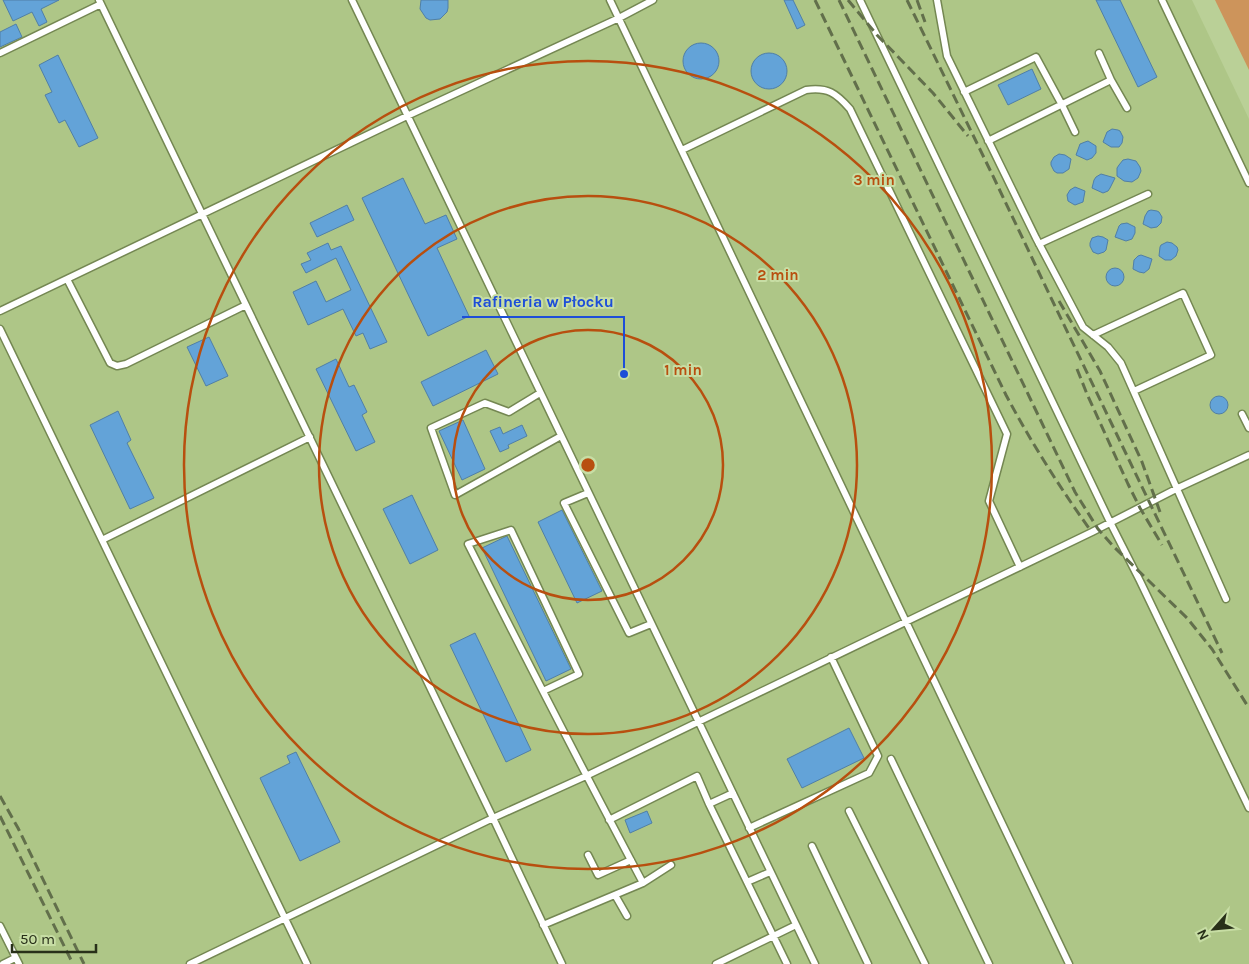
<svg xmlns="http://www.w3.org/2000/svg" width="1249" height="964" font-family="Karla,sans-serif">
<rect width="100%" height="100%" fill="#bad097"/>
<path fill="#aec687" d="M0,0H1192L1249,119V964H0Z"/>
<path fill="#cd945b" d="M1215,0H1249V70Z"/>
<path fill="#63a3d8" stroke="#507fa6" d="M3,0H59L41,9L47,22L39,26L32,12L13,21Z
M421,0H448V8L447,12L440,19L430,20L426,18L420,9Z
M784,0H793L805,25L797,29Z
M1096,0H1120L1157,77L1138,87Z
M16,24L22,37L0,47V32Z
M683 61a18 18 0 1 1 36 0a18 18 0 1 1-36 0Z
M751 71a18 18 0 1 1 36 0a18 18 0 1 1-36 0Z
M58,55L98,138L79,147L65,120L59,123L45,95L52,92L39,65Z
M1032,69L1041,89L1008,105L998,85Z
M1112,129L1118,130L1120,131L1123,137L1122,143L1119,147H1111L1103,142L1107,132Z
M1088,141L1096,146V153L1092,158L1087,160L1076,155L1080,144L1085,142Z
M1059,154L1065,155L1071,159L1069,169L1063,173H1057L1054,171L1051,165V162L1054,157Z
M1128,159L1136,161L1140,167L1141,171L1138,178L1132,182L1124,181L1117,176V168L1119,165L1123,160Z
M1101,174L1115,178L1110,188L1108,191L1103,193L1092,188L1094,180L1096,177Z
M403,178L425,224L446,215L457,239L437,248L469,316L428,336L362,198Z
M1075,187L1085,191L1083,202L1075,205L1073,204L1068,201L1067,195L1070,190Z
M347,205L354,220L317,237L310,223Z
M1151,210L1157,211L1159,212L1162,217L1161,223L1157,227L1151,228L1143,224L1145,216L1148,211Z
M1127,223L1135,227V233L1132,239L1126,241L1115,237L1119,226L1121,224Z
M1098,236L1103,237L1108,240L1106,250L1104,252L1098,254L1093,252L1090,246V243L1092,238Z
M1167,242L1172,243L1177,247L1178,250L1176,256L1171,260H1165L1159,256L1160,247L1161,245Z
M328,243L331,250L341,246L387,342L370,349L363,333L356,336L343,309L308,325L293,292L316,281L326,302L351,290L336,258L306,273L301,264L311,260L307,253Z
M1141,255L1152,259L1149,269L1144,273L1139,272L1133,269L1134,260L1138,256Z
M1106 277a9 9 0 1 1 18 0a9 9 0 1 1-18 0Z
M209,337L228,376L206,386L187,347Z
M486,350L498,374L433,406L421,382Z
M336,359L349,387L354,385L367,412L362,415L375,442L356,451L316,369Z
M1210 405a9 9 0 1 1 18 0a9 9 0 1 1-18 0Z
M118,411L131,440L127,443L154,498L130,509L90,425Z
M463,420L485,469L462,480L439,431Z
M522,425L527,436L508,445L509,448L500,452L490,431L500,427L503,434Z
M412,495L438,550L410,564L383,509Z
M562,510L602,591L577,603L538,522Z
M507,536L571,669L546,681L482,548Z
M475,633L531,750L506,762L450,645Z
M849,728L864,758L802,788L787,759Z
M296,752L340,842L300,861L260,778L290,763L287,756Z
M647,811L652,823L630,833L625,820Z"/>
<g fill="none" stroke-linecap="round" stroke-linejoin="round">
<defs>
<path id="lane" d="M99,0L493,818L562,964
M352,0L815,964
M610,0L1069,964
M860,0L1111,524L1140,581L1249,808
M937,0L947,56L1036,238L1083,327L1108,347L1121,363L1226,599
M1162,0L1249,183
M0,53L101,4
M1111,80L1127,108
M964,92L1036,57L1062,105L1075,132
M988,141L1111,80L1099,53
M682,150L806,90C828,87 836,93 850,109L1007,434L989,501L1020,567
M1039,244L1148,194
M67,279L110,363L117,366L126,364L246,305
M0,311L407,116L619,18L653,0
M0,329L307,964
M1093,335L1183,293L1211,355L1134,391
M540,393L509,412L485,403L431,428L455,495L561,436
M1242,414L1249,428
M588,493L564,503L629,633L651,624
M102,540L310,437
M543,691L579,674L511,530L468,544C525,657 583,770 643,883L543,925
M891,759L989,964
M733,793L709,804L747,882L770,872
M849,811L925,964
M609,820L697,776L709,804
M749,828L869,773L878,756L831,657
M812,846L868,964
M588,855L598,875L631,860
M747,882L787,964
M643,883L671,865
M615,895L627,916
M0,926L19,964
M3,964L15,958
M190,964L493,818L586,776L1092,532L1178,488L1249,455
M716,964L796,925"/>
</defs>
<use href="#lane" stroke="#748752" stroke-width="9"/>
<use href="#lane" stroke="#fff" stroke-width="6"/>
<path stroke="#626f4b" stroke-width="3" stroke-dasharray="10 5" stroke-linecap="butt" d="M815,0L1006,395C1031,442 1060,488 1091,531
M839,0L1075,492L1098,529L1113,546L1187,618L1212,649L1247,705
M848,0L877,35L933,93L968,136
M907,0L992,174L1053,302L1222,653
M917,0L925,22
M1059,301L1100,371L1142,462L1160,512
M1077,369L1087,394L1128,484L1140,508L1162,545
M0,796L18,828L84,964
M0,816L73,964"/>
</g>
<g fill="none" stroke="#b84f0f" stroke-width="2.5">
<circle cx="588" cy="465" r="135"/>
<circle cx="588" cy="465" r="269"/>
<circle cx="588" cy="465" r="404"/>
</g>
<circle cx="588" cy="465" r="8" fill="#b84f0f" stroke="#c7dda4" stroke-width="2.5"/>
<g font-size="15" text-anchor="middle" font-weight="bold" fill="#b84f0f" stroke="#c7dda4" stroke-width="4" stroke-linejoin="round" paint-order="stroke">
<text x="874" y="185">3 min</text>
<text x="778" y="280">2 min</text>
<text x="683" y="375">1 min</text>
</g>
<path fill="none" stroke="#1d4ed8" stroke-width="2" d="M624 374L624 317H462"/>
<circle fill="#1d4ed8" stroke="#c7dda4" stroke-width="2" cx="624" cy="374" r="5"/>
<g font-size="16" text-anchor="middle" font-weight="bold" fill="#1d4ed8" stroke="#c7dda4" stroke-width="4" stroke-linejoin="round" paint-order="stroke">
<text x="543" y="307">Rafineria w Płocku</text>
</g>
<g transform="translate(1214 929) rotate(243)" stroke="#c7dda4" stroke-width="4" paint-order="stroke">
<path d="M0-4L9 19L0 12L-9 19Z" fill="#283019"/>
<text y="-8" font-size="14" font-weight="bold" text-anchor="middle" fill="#283019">N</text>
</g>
<path d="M12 944v8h84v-8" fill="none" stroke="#283019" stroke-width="2.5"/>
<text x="20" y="944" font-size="15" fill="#283019" stroke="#c7dda4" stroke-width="4" paint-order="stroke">50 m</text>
</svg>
